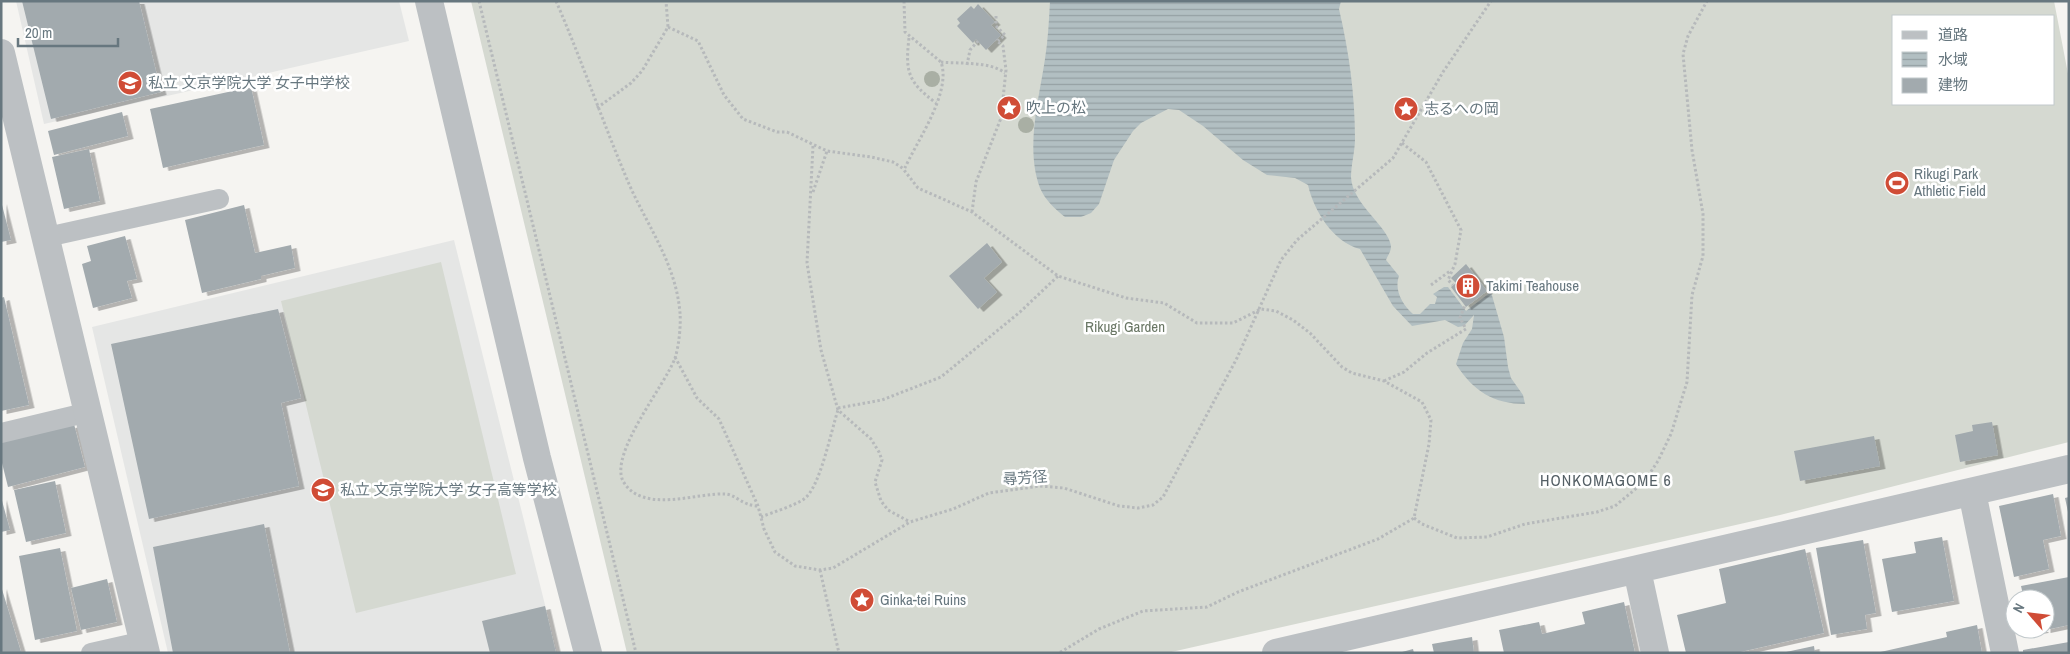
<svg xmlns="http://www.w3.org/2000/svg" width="2070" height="654" font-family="'Archivo Narrow','Noto Sans JP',sans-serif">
<defs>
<pattern id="water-rules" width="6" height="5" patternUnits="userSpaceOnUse" patternTransform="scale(1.25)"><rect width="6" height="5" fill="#b2bfc2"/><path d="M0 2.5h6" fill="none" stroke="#95a0a3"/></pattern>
<filter id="shadow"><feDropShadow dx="5.5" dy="3" stdDeviation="0" flood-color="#0004"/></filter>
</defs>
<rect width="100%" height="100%" fill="#f5f4f1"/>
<path fill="#e5e6e5" d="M16,1H399L409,41L44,124Z
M454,240L557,653H168L92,327Z"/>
<path fill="#d5d9d1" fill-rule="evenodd" d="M471,1H2054L2069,79V442L1780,515L1167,653H627ZM1894,16H2054V104H1894Z
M441,262L516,574L356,613L281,301Z"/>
<path fill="url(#water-rules)" d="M1050,1H1341L1339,9C1349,52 1355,94 1355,139C1355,151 1351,165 1351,177C1352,204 1389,227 1391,246C1391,252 1388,255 1386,260L1399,276C1394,290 1402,304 1413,314H1420L1430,304H1435L1437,297L1433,294L1444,287H1448L1466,311L1491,292L1504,337L1508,367L1511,378L1523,395L1525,404C1494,404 1473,391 1456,364L1463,343L1472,329L1474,315L1464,326L1458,327L1445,320L1412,326L1393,306L1360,249C1333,242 1314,211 1308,185L1295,178L1267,175L1243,160L1203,126L1179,110L1168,109L1141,123L1133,131L1114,160L1099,204L1091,213L1081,217H1065C1055,209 1045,200 1040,188C1025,148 1039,99 1045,59C1048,40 1049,20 1050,1Z"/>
<path fill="#a2aaae" filter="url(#shadow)" d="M22,1H139L161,92L51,119Z
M978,4L995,22L991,25L1001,35L986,50L976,39L973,43L957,26L960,23L957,19L971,6L974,9Z
M251,87L264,145L163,168L150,109Z
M122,112L128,136L54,155L48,131Z
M89,149L100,201L64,209L52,157Z
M1,201L11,240L1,242Z
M244,205L255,253L291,245L295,268L261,276V279L202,293L185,220Z
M125,236L137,279L127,281L132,298L93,308L82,264L91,261L87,246Z
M987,243L1002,262L984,278L997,292L978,309L949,276Z
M1466,264L1487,291L1466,307L1451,287L1456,283L1451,278Z
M4,297L29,405L1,411V298Z
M278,309L301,398L281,403L299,486L149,519L111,344Z
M1992,422L1998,455L1960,462L1955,435L1973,431L1972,425Z
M74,424L85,467L8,487L1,459V442Z
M1874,436L1880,466L1800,481L1794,451Z
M55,481L66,533L26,542L14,490Z
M2053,494L2061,536L2043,540L2049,569L2014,577L1999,506Z
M1,497L10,530L1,532Z
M2069,497V512H2068L2065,498Z
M264,524L290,653H173L153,547Z
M1942,537L1954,601L1892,612L1882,559L1916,553L1914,542Z
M1863,540L1876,613L1865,615L1867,629L1831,635L1816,548Z
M60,548L77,631L35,640L19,556Z
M1805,549L1824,633L1736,653H1686L1677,615L1726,603L1719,569Z
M2069,577V625L2045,630V599H2024L2021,586Z
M107,579L117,622L81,630L71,588Z
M1,586L21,652L19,653H1Z
M1624,602L1635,653H1504L1499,630L1539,622L1542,634L1585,624L1582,612Z
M545,606L556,653H490L482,621Z
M1977,625L1982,653H1876L1947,637L1946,632Z
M2029,629H2043V630L2030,632Z
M1472,637L1474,653H1434L1432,644Z
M2069,642V653H2023V650Z
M1814,646L1815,653H1787L1786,652Z
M1413,649L1414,653H1402V652Z"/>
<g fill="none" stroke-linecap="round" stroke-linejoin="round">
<path stroke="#b6b9bb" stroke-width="3" stroke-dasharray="2.5 2.5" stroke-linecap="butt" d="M479,1L636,653
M556,1C582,61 603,123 629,184C648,227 676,264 680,313C681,325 679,346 675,358C666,384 609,453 623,481C642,515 698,492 726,494C736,495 742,505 757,506
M904,1L905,32L941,62C952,93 916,142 904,170L918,188L972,212L1058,276L1126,298L1164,303L1197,323H1233L1261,309L1276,311L1293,320L1310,333L1342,367L1352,373L1384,381L1422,402L1431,420L1429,444L1414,518L1378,539L1238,592L1207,607L1143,611L1099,629L1059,653
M996,16V26L1005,35L998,41
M668,27L698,41L724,95L743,119L777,132H787L827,151L871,157L893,162L904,169
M909,38C905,72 908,82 936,103
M941,62C961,64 989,61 1005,73
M967,65L970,50L978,41
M597,108L631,83L642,71L668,27L666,1
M1402,143L1426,162L1461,230L1455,264L1448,280L1453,285
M813,146L807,263L821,350L838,410L871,439L879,452L882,460L875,482L881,501L888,510L910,522
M813,192L827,151
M972,212L976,182L1001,118L1006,70L1003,46L996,40
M1431,285L1450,271
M675,357L697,398L719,419L758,506L764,529L775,552L795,566L820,570L833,568L910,522L953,509L989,493L1040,486L1064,488L1119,506L1138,508L1153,505L1163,497L1237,358L1281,260L1297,240L1393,158L1443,72L1491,1
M1384,381L1404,372L1427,353L1466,329L1460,318L1465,305
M838,408L882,400L941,377L1020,312L1058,276
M761,517C773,512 794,506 804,499C820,488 831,431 838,410
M1414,518L1422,524L1457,538L1487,537L1525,524L1597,512L1615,506L1644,482L1658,461L1671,434L1687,382L1692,295L1703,256V214L1692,150L1683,54L1688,36L1707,1
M820,570L839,653"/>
<path stroke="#bcc0c3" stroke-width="20" d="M47,237L219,199
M1,433L89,412
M91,653L144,641"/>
<path stroke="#bcc0c3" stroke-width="28" d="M1,53L146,653
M1972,492L2005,653
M1637,570L1655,653
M1276,653L2069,469"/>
<path stroke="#bcc0c3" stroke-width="28" d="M429,1L537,458L588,653"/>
</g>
<g fill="#a9afa4">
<circle cx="932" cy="79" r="8"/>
<circle cx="1026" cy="125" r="8"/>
</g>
<defs>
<symbol id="school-disc" viewBox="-11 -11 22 22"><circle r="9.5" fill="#d04c36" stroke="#fff"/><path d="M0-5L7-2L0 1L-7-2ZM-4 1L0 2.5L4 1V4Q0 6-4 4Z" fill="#fff"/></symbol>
<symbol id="sight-disc" viewBox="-11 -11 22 22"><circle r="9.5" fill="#d04c36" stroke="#fff"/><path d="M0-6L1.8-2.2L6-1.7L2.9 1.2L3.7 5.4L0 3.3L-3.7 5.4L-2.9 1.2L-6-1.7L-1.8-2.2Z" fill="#fff"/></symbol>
<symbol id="stadium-disc" viewBox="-11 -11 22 22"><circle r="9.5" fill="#d04c36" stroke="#fff"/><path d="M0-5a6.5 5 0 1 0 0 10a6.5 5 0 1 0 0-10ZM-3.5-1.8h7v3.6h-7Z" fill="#fff"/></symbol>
<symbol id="building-disc" viewBox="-11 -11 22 22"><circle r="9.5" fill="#d04c36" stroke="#fff"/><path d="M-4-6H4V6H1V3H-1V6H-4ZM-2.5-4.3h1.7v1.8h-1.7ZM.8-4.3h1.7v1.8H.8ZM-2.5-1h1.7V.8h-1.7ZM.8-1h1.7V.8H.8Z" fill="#fff"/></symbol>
</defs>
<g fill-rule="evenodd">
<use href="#school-disc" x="116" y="69" width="28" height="28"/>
<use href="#sight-disc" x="995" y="94" width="28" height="28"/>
<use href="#sight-disc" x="1392" y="95" width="28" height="28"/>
<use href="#stadium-disc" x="1883" y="169" width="28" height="28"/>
<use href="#building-disc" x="1454" y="272" width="28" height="28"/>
<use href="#school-disc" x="309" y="476" width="28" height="28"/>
<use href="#sight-disc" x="848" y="586" width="28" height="28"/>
</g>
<g text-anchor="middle" stroke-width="5" stroke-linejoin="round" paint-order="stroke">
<g font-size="15" fill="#67777f" stroke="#fff" text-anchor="start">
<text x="148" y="88">私立 文京学院大学 女子中学校</text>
<text x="1026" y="113">吹上の松</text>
<text x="1424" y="114">志るへの岡</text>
<text x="1914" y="179">Rikugi Park<tspan x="1914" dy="17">Athletic Field</tspan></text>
<text x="1486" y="291">Takimi Teahouse</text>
<text x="340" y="495">私立 文京学院大学 女子高等学校</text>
<text x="880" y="605">Ginka-tei Ruins</text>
</g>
<g font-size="15" fill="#6a7765" stroke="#fff">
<text x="1125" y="332">Rikugi Garden</text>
</g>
<g font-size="15" fill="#67777f" stroke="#fff">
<text transform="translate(1025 478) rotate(-4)" y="5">尋芳径</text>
</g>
<g font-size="16" letter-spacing="1" fill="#545f65" stroke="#fff">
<text x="1606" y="486">HONKOMAGOME 6</text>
</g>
</g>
<rect width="2070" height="654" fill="none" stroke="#67777f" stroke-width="5"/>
<rect x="1892" y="15" width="162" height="90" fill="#ffffff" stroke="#c2c9cc"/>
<rect x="1902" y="31" width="25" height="8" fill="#bcc0c3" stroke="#c2c9cc"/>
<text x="1938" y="40" font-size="15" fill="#67777f">道路</text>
<rect x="1902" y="52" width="25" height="15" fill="url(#water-rules)" stroke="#c2c9cc"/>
<text x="1938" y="65" font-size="15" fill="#67777f">水域</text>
<rect x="1902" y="78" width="25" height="15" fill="#a2aaae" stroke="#c2c9cc"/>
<text x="1938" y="90" font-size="15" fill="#67777f">建物</text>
<g transform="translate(2030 614) rotate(298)"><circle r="24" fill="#ffffff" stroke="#c2c9cc"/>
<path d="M0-4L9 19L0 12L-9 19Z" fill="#d04c36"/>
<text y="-8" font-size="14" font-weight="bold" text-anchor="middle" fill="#67777f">N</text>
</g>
<path d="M18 38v8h100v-8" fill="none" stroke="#67777f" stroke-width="2.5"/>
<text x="25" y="38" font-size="15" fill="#67777f" stroke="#ffffff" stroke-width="4" paint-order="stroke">20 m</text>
</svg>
